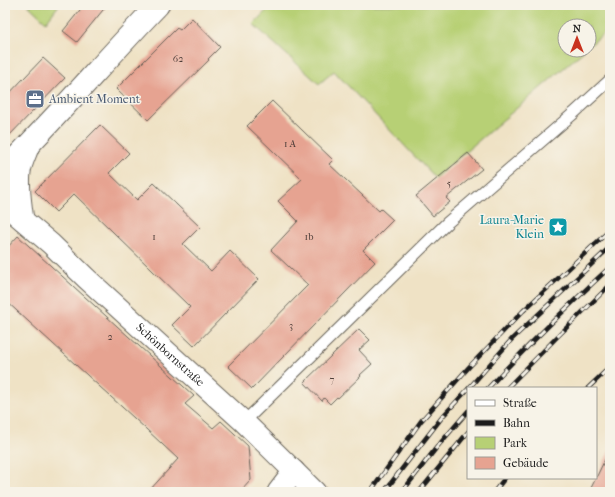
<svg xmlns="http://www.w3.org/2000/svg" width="615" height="497" font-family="'IM FELL French Canon',serif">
<rect width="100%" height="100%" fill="#f7f3e8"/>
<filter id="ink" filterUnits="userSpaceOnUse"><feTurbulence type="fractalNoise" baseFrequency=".025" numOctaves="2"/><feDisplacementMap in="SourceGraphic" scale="8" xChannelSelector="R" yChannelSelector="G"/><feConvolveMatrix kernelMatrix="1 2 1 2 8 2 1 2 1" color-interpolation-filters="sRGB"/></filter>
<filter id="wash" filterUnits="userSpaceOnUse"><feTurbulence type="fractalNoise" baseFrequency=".012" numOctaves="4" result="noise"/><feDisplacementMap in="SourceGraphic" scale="16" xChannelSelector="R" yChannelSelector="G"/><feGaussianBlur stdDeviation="0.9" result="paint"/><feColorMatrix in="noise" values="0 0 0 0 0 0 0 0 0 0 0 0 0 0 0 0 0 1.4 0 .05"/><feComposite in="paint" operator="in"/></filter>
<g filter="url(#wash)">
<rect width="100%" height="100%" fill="#efe2c5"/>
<path fill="#b7d075" stroke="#6a7648" d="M28,5H59L46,22Z
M272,5H610V28L589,46V26H565V50H585L435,178L334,71L319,84L253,24Z"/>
<g id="blocks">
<path fill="#e6a391" d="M84,5H107L77,42L63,31Z
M192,18L220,47L208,59L209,60L148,120L116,89L177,28L180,30Z
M43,58L65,78L5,140V98Z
M272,101L333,160L329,164L379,211L381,209L393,220L363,250L375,262L252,389L228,366L308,285L271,250L298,221L278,201L302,179L247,126Z
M100,125L129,153L109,173L137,200L154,183L200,227L183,244L211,271L230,251L259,279L194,346L172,325L190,307L74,194L56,212L35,191Z
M468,153L482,169L446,198L450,202L433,216L416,196Z
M18,236L194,396L185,404L213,428L221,421L248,446L251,480L240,492H148L178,459L146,429L5,300V250Z
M359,329L370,340L359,350L372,364L360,375L361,376L338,398L337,397L330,404L324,398L322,401L304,382Z
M610,449V492H589L596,478Z"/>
</g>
</g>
<g filter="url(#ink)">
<use href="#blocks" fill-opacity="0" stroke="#666157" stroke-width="1"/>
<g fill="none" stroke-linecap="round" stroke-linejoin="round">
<defs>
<path id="lane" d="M244,422L447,223L574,113L610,80"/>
<g id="street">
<path id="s1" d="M5,205L51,244L86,278L244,422L315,492"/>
<path d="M23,220C21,205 18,188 20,172C21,163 26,154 29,145"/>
<path d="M278,492L294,471"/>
</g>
<path id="secondary" d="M5,169C58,116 106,59 158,5"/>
</defs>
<use href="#lane" stroke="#666157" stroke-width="13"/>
<use href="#street" stroke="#666157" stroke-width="23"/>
<use href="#secondary" stroke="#666157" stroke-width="24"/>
<use href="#lane" stroke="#fff" stroke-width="11"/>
<use href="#street" stroke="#fff" stroke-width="21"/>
<use href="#secondary" stroke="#fff" stroke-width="22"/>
<defs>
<path id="rail" d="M469,388L512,339L610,247
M488,388C527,346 568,306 610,267
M507,388L557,337L610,285
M588,388L610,367
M370,492L421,421L469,367L523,311L610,230
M384,492L443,416L468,389
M402,492L437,447L468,411
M419,492L468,432
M494,492L505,478"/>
</defs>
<use href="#rail" stroke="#1c1c1c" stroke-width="4.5"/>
<use href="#rail" stroke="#f7f3e8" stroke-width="3" stroke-dasharray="9" stroke-linecap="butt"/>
</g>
</g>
<defs>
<symbol id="office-square" viewBox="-11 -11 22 22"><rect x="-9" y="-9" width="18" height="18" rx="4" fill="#5c6f8a" stroke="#f7f3e8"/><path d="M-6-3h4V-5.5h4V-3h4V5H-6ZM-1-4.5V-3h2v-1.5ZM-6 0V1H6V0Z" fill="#fff"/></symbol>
<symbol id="sight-square" viewBox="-11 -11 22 22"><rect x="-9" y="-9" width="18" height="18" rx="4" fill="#0f9aa8" stroke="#f7f3e8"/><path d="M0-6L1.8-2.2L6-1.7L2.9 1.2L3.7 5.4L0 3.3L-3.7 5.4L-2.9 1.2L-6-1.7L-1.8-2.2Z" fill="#fff"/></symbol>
</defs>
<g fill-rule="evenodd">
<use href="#office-square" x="24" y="88" width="22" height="22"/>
<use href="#sight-square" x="547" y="216" width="22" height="22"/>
</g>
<g text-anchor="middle" stroke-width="3" stroke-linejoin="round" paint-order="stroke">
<g font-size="10" fill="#4e3e39">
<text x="178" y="62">62</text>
<text x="290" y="147">1 A</text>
<text x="449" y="187">5</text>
<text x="154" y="240">1</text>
<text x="309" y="240">1b</text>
<text x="291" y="329">3</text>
<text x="110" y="340">2</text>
<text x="332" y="383">7</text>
</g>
<g font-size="12" fill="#4e5e75" stroke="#f7f3e8" text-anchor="start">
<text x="49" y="103">Ambient Moment</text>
</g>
<g font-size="12" fill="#0d838f" stroke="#f7f3e8" text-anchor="end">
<text x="544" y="224">Laura-Marie<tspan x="544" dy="14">Klein</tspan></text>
</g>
<g font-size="12" fill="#1c1c1c" stroke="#f7f3e8">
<text dy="4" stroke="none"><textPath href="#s1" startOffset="223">Schönbornstraße</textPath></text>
</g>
</g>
<rect width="615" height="497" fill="none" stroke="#f7f3e8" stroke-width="20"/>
<rect x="467" y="387" width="130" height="92" fill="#f7f3e8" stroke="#9f9d96"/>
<rect x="475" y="400" width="20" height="6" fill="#ffffff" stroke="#9f9d96"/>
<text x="503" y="407" font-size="12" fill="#1c1c1c">Straße</text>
<rect x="475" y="420" width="20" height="6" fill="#1c1c1c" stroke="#9f9d96"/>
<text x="503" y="427" font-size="12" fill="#1c1c1c">Bahn</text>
<rect x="475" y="437" width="20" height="12" fill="#b7d075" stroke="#9f9d96"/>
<text x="503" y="447" font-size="12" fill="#1c1c1c">Park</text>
<rect x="475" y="457" width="20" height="12" fill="#e6a391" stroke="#9f9d96"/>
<text x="503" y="467" font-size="12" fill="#1c1c1c">Gebäude</text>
<g transform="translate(577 38)"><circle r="19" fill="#f7f3e8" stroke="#9f9d96"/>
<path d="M0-3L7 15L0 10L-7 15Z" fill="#c8321e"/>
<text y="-6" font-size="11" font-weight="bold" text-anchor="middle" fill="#1c1c1c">N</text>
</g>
</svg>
